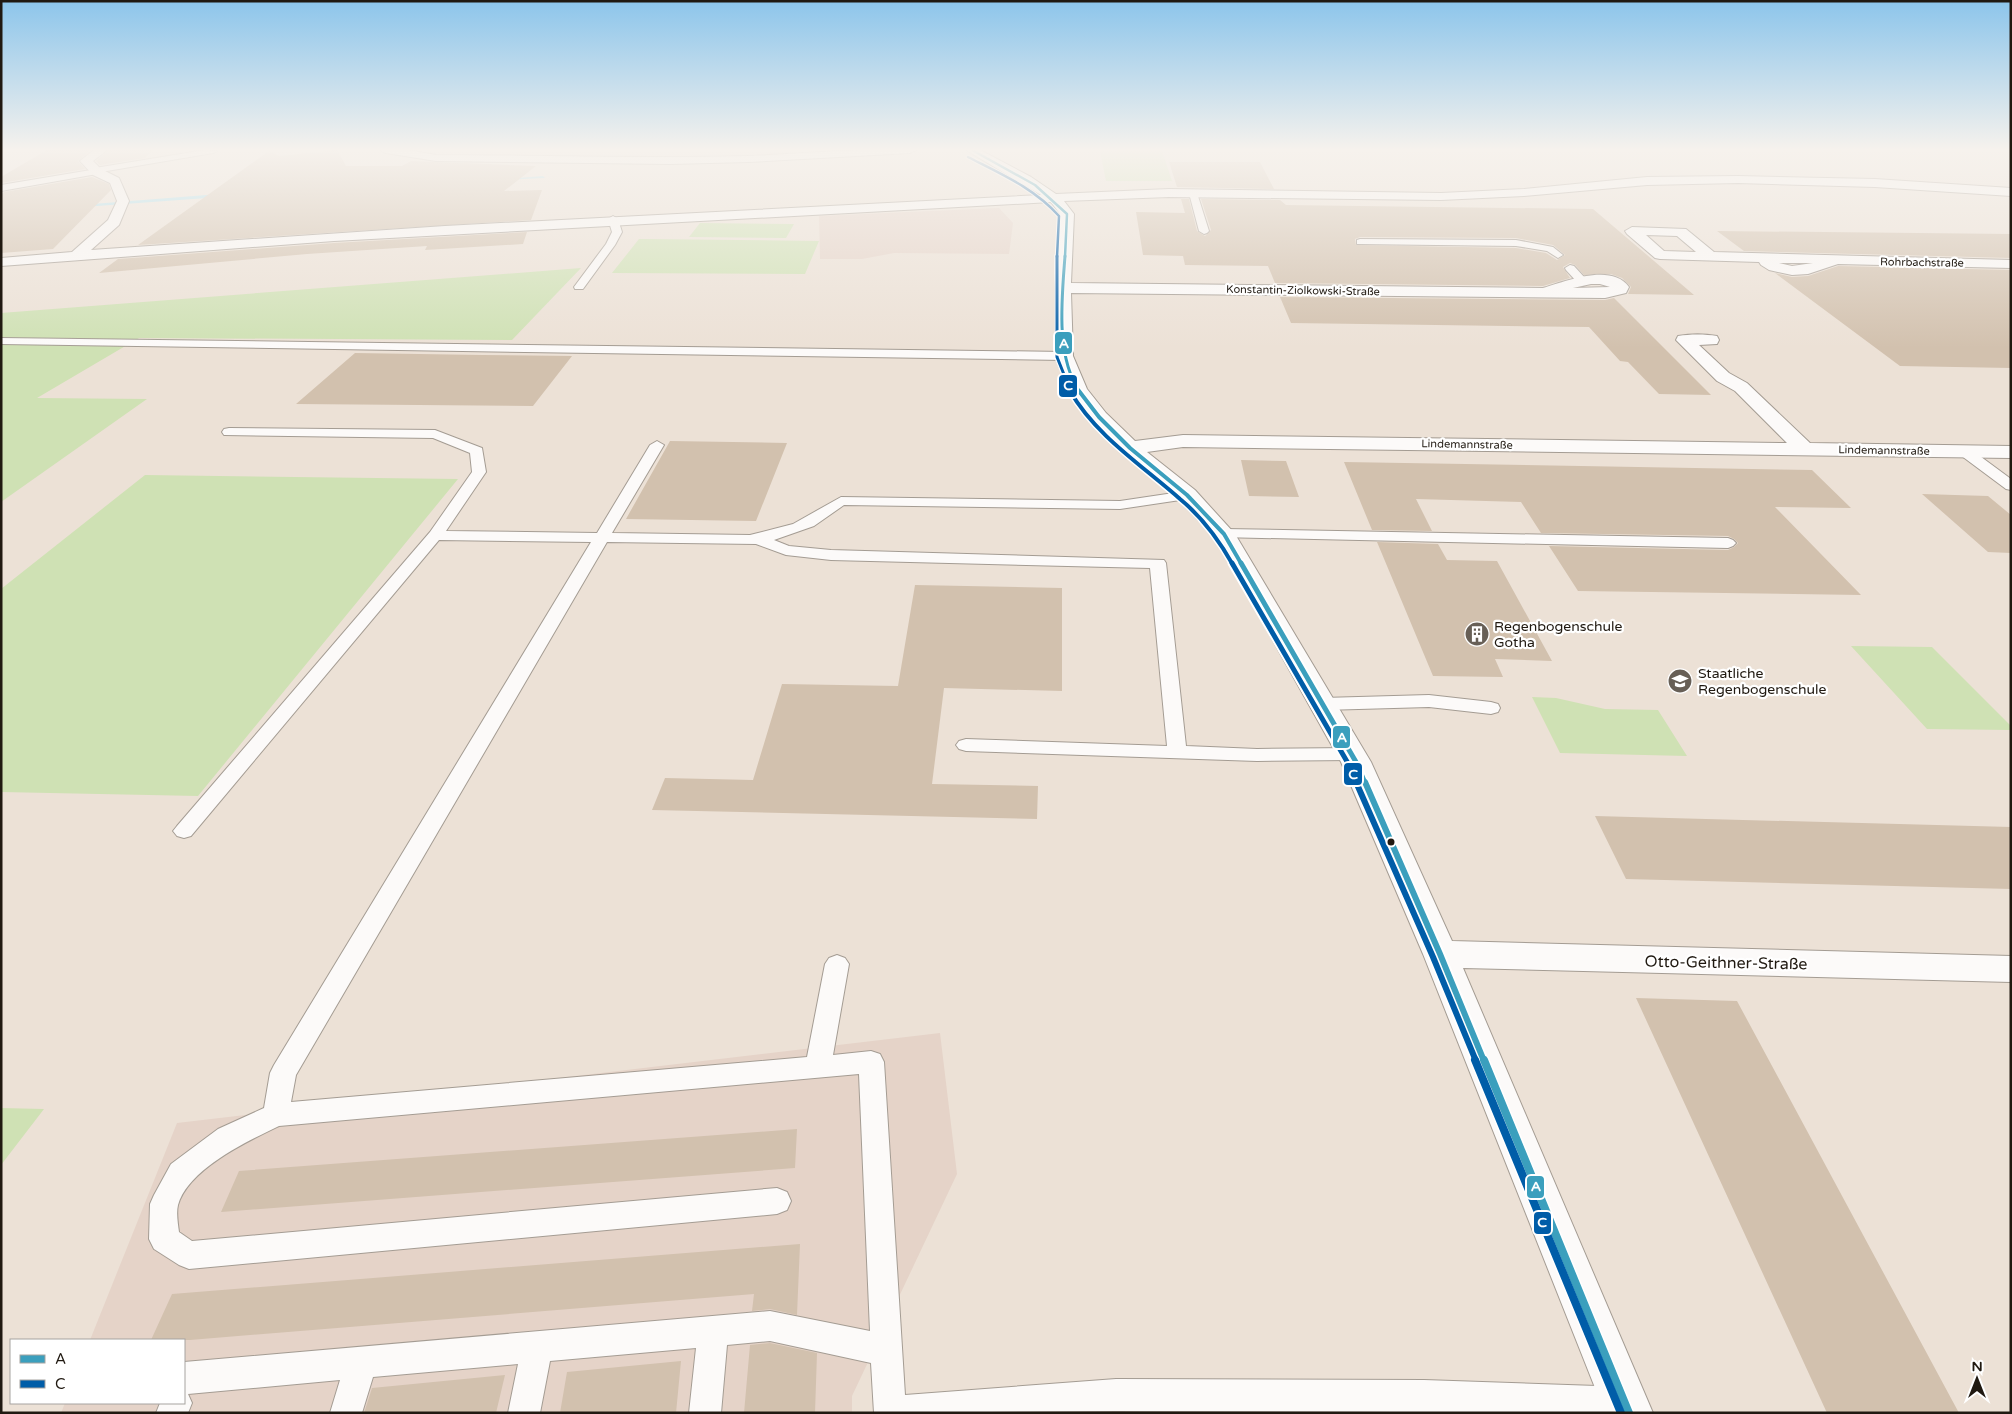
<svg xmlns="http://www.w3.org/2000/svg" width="2012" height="1414" font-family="'Varela Round',sans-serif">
<rect width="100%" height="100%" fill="#ece1d6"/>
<path fill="#e5d3c8" d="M999,208L1013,223L1009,254L894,253L862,259H820L819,216Z
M940,1033L957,1174L852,1396V1413H61L65,1403H184V1340H90L177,1123Z"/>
<path fill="#cfe1b4" d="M1100,151H1162L1172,181H1106Z
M700,223L794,224L786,238L689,237Z
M639,239H647L819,241L805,274L612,273Z
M581,268L512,340L139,338L37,398L147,399L1,502V313Z
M145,475L458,479L198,796L1,792V589Z
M1851,646L1932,647L2011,726V730L1927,729Z
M1532,697L1556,698L1605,709L1658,710L1687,756L1560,753Z
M1,1108L44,1109L1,1165Z"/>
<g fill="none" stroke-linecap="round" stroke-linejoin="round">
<path fill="#a3deef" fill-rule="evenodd" d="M543,176L545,178L505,180L503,179Z
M219,194L221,197L83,207L80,205Z"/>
</g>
<path fill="#d2c1ae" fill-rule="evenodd" d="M47,150H91L78,161L85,169L1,183V177Z
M109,150H153L145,158L100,165L96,161Z
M337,150L346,166H402L411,161L536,166L504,191L542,190L531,220L138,245L269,151L279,156Z
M1169,162H1260L1274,189L1177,187Z
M92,177L109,184L111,190L53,249L1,253V195L4,192Z
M1181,199H1189L1197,231L1205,236L1211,230L1201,199L1280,200L1286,205L1593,209L1694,295L1628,294L1631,287L1622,278L1611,274L1584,275L1575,265L1570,263L1563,267L1570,278L1543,286L1275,283L1268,266L1185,265L1183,256L1143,255L1136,212L1185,213ZM1360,237L1516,238L1553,245L1565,255L1557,260L1546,253L1516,248L1356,245L1355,239Z
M1717,231L2011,234V258L1744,251Z
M527,232L523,244L425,250L427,246L307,254L99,273L118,259L334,243Z
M1838,266L2011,270V368L1900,366L1775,273L1792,277L1808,276Z
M1280,297L1605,300L1614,298L1711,395L1659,394L1628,362L1620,361L1589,327L1291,323Z
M355,353L482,355L572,356L533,406L296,404Z
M670,441L787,443L756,521L626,519Z
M1241,460L1286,461L1299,497L1249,496Z
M1344,462L1812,470L1851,508L1775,507L1861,595L1578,591L1549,546L1728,550L1734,547L1738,543L1734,539L1728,536L1541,533L1521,502L1416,499L1432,531L1372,530Z
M1922,494L1988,496L2011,515V553L1988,552Z
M1377,542L1438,544L1447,560L1497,561L1552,661L1495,659L1503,677L1433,676Z
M915,585L1062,588V691L944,688L932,784L1038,786L1037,819L652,810L665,778L753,780L782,684L898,686Z
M1595,816L2011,827V889L1626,879Z
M1636,998L1737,1001L1959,1413H1827Z
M797,1129L795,1168L221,1212L239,1171Z
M800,1244L797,1315L770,1309L752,1311L754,1294L190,1340H151L172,1294Z
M770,1343L817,1353L815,1413H744L750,1345Z
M681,1361L676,1413H560L567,1372Z
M505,1375L496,1413H364L372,1388Z"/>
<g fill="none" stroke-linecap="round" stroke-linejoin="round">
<defs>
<path id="lane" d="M205,150L217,151L213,153L101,172L97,174L1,191V185L91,170L95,168Z
M1193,190L1197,193L1209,231L1207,233L1204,234L1199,231L1189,193Z
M613,216L618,219L622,232L615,245L583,289H575L574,287L606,244L612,232L608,219Z
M1360,239L1516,240L1553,247L1563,255L1558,258L1547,251L1516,246L1357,244V240Z
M1570,265L1574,266L1585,278L1586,280L1585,282H1577L1566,270L1565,268Z
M1,338L1064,352L1070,356L1064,360L1,344Z
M229,428L435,430L482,448L486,472L446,531L597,533L650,445L657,441L664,445L612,533L750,535L793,524L841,497L1120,501L1187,491L1192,492L1194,495L1192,498L1187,499L1120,509L844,505L814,526L774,540L789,546L831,550L1164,560L1166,563L1186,746L1257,749L1352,748L1359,750L1362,754L1359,758L1352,760L1257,761L966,751L959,749L956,745L959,741L966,739L1167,746L1150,568L831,560L786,555L756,544L607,542L296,1075L291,1102L807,1057L825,964L829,958L837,955L845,958L849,964L833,1055L871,1051L880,1054L884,1062L905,1395L1116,1379L1424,1380L1626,1387L1637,1392L1642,1403L1638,1413L1116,1411L874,1413L871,1363L770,1341L727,1345L721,1413H689L696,1348L550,1361L540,1413H508L518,1364L373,1377L362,1413H330L340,1380L188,1394L192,1403L188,1413H156L160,1403H184V1362L770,1311L870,1331L859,1074L279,1126C248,1141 188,1169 178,1205C176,1213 178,1224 179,1232L192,1241L777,1188L787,1192L791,1201L787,1210L777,1214L189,1269L179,1265L154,1249L149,1239L150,1204L154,1195L171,1164L218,1129L264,1108L270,1073L274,1065L591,542L439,540L191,836L184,838L177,836L173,831L177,826L430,532L472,472L470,453L433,438L224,435L222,432L224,429Z
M1964,447L1969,448L2011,479V490L2006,489L1959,454L1957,451Z
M1224,529L1728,538L1733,540L1736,543L1733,546L1728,548L1219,537L1216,534L1219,531Z
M1429,695L1491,702L1498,704L1500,708L1498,712L1491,714L1429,707L1323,710L1316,708L1314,704L1316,700L1323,698Z"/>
<path id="street" d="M94,150H107L93,161L101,169L119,178L129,201L119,225L91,250L445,226L1041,195L966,150H980L1031,177L1056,194L1169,189L1441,193L1524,189L1647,177L1738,176L1875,179L2011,188V196L1875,187L1738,183L1647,185L1524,196L1441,200L1169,197L1064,201L1074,214L1071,283L1543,288C1564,282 1611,262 1629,287L1626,293L1605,298L1071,293L1073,356L1087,389L1106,413L1135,441L1183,435L1787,443L1735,391L1717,381L1676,340L1678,336C1690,334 1705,334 1717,336L1719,340L1717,344L1699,345L1729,373L1747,383L1810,443L2011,446V458L1183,447L1147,452L1195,490L1235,534L1371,762L1452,941L2011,956V982L1463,968L1653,1413H1605L1423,954L1341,762L1215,537L1179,500L1123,452L1092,421L1069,390L1055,356V288L1060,214L1051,202L334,241L1,266V258L72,252L108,220L117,201L110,183L93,175L80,161ZM1591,284H1600L1610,287L1573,288Z
M380,150H407L436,155C540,155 644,159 748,156C804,154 860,148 916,150L910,153L749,162L670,164L436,161L386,153Z
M1632,227L1686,229L1714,252L2011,260V268L1838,264L1808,274L1792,275L1769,270L1761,265L1759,262L1660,259L1655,258L1627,234L1625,231ZM1646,235L1677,236L1696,252L1664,251ZM1779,263H1813L1792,266Z"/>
</defs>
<use href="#lane" stroke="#a49c93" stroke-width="2"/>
<use href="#street" stroke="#a49c93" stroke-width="2"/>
<use href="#lane" fill="#fcfaf9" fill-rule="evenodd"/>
<use href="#street" fill="#fcfaf9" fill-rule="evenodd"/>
<defs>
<path id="bus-1-far5" d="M972,150L1035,185L1067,214L1065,257"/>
<path id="bus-1-far4" d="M1065,256C1062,297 1055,357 1080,392"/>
<path id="bus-1-far3" d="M1079,391L1099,417L1130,448L1187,495L1224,534L1242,565"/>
<path id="bus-1-far2" d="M1241,563L1356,762L1365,783"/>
<path id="bus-1-far1" d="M1365,782L1440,954L1484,1061"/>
<path id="bus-1" d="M1484,1060L1629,1413"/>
<path id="bus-2-far5" d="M968,157C1001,174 1034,188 1059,216L1057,257"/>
<path id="bus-2-far4" d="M1057,256V357L1071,392"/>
<path id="bus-2-far3" d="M1070,391C1096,436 1143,466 1180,499C1202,517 1219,540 1233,565"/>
<path id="bus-2-far2" d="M1232,563L1349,765L1357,783"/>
<path id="bus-2-far1" d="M1356,782L1433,957L1476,1061"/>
<path id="bus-2" d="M1475,1060L1621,1413"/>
</defs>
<use href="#bus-1-far5" stroke="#fff" stroke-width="4.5"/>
<use href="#bus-1-far4" stroke="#fff" stroke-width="5.5"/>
<use href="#bus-1-far3" stroke="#fff" stroke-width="7"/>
<use href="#bus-1-far2" stroke="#fff" stroke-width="9"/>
<use href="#bus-1-far1" stroke="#fff" stroke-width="10"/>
<use href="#bus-1" stroke="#fff" stroke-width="11"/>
<use href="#bus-2-far5" stroke="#fff" stroke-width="4.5"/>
<use href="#bus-2-far4" stroke="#fff" stroke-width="5.5"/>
<use href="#bus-2-far3" stroke="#fff" stroke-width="7"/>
<use href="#bus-2-far2" stroke="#fff" stroke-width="9"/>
<use href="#bus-2-far1" stroke="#fff" stroke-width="10"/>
<use href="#bus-2" stroke="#fff" stroke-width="11"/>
<use href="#bus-1-far5" stroke="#3b9fbd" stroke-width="2.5"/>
<use href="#bus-1-far4" stroke="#3b9fbd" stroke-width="3"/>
<use href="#bus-1-far3" stroke="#3b9fbd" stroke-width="4"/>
<use href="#bus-1-far2" stroke="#3b9fbd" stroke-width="5"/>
<use href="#bus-1-far1" stroke="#3b9fbd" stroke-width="6"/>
<use href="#bus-1" stroke="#3b9fbd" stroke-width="8"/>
<use href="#bus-2-far5" stroke="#005da8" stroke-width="2.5"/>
<use href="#bus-2-far4" stroke="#005da8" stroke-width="3"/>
<use href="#bus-2-far3" stroke="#005da8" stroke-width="4"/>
<use href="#bus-2-far2" stroke="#005da8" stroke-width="5"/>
<use href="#bus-2-far1" stroke="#005da8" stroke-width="6"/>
<use href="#bus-2" stroke="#005da8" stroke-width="8"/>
</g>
<linearGradient id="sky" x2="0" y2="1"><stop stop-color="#8cc5eb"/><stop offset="0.43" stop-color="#f6f2ed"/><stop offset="1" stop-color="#f6f2ed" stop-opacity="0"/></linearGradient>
<rect width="2012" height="348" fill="url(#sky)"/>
<defs>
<symbol id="building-disc" viewBox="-11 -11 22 22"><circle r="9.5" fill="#675f56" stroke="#fff"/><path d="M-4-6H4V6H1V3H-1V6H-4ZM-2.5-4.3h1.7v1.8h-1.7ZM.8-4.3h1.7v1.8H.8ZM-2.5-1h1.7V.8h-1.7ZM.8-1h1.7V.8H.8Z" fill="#fff"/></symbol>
<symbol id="school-disc" viewBox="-11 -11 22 22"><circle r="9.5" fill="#675f56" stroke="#fff"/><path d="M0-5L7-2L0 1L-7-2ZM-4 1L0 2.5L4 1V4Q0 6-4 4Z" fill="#fff"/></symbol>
</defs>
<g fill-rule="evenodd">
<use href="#building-disc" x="1463" y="620" width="28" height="28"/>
<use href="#school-disc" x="1666" y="667" width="28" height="28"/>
</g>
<circle fill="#201911" stroke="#fff" stroke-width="2" cx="1391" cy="842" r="4.5"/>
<g text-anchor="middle" stroke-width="4.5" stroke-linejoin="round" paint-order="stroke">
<g font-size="11" fill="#201911" stroke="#fff">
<text transform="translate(1922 262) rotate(1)" y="4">Rohrbachstraße</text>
<text transform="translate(1303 290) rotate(1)" y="4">Konstantin-Ziolkowski-Straße</text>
<text transform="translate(1467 444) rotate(1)" y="4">Lindemannstraße</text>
<text transform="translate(1884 450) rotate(1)" y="4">Lindemannstraße</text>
</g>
<g font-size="14" fill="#201911" stroke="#fff" text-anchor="start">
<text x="1494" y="631">Regenbogenschule<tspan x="1494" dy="16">Gotha</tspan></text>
<text x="1698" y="678">Staatliche<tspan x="1698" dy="16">Regenbogenschule</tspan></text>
</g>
<g font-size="16" fill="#201911" stroke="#fff">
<text transform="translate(1726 962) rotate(1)" y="6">Otto-Geithner-Straße</text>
</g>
</g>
<g stroke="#fff" stroke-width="2">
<rect x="1054" y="331" width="19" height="24" rx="5" fill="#3b9fbd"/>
<rect x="1058" y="374" width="20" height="24" rx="5" fill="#005da8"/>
<rect x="1332" y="725" width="19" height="24" rx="5" fill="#3b9fbd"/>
<rect x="1343" y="762" width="20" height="24" rx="5" fill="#005da8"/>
<rect x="1526" y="1175" width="19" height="24" rx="5" fill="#3b9fbd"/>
<rect x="1533" y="1211" width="19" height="24" rx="5" fill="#005da8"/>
</g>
<g font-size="14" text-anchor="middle" font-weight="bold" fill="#fff">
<text x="1064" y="348">A</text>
<text x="1068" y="390">C</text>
<text x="1342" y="742">A</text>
<text x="1353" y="779">C</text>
<text x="1536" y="1191">A</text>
<text x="1542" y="1227">C</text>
</g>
<rect width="2012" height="1414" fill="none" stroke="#201911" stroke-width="5"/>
<rect x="10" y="1339" width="175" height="65" fill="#ffffff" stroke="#a6a3a0"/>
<rect x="20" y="1355" width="25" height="8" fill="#3b9fbd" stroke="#a6a3a0"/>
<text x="55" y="1364" font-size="15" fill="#201911">A</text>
<rect x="20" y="1380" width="25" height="8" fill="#005da8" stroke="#a6a3a0"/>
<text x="55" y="1389" font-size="15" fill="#201911">C</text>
<g transform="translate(1977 1379)" stroke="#ffffff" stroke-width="4" paint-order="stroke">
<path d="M0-4L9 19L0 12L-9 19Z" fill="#201911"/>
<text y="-8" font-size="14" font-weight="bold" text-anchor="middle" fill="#201911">N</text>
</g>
</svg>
